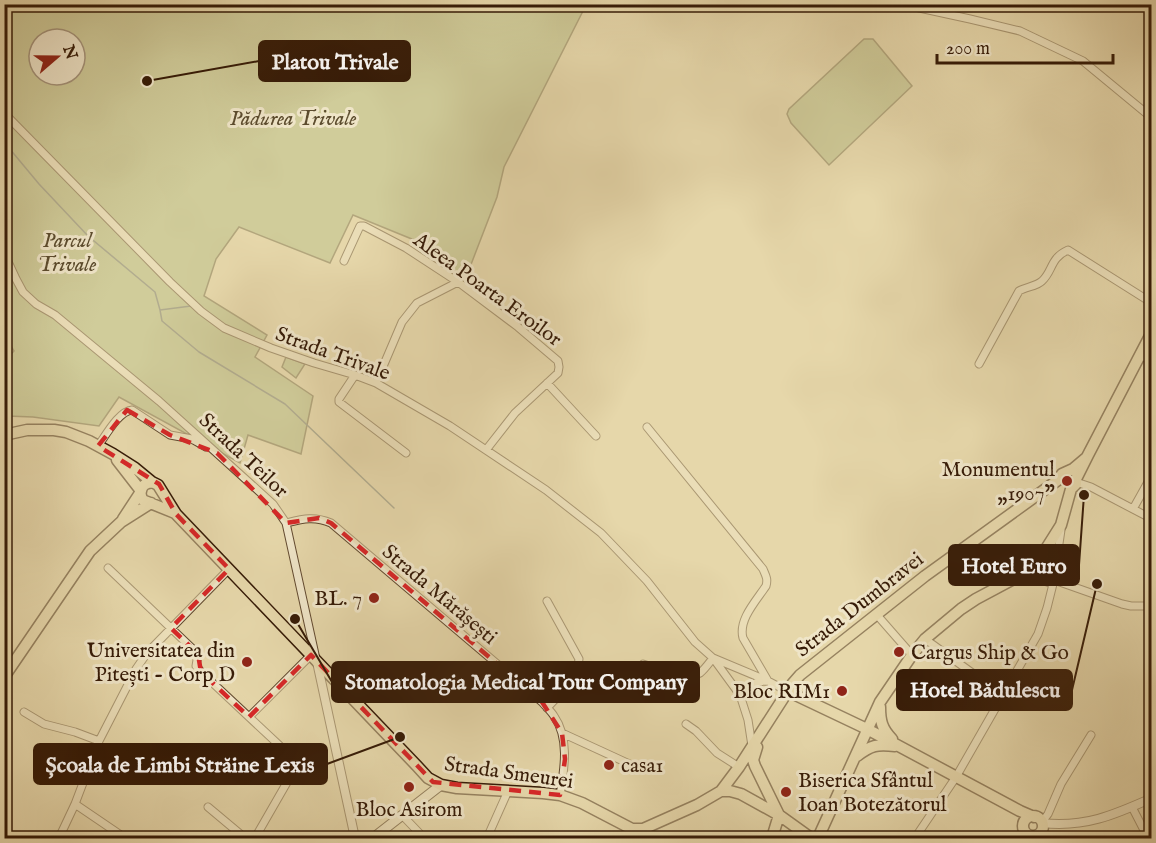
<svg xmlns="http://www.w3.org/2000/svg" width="1156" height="843" font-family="'IM FELL English',serif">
<rect width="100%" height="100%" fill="#e6d7aa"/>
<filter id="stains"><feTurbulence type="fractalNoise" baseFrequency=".00333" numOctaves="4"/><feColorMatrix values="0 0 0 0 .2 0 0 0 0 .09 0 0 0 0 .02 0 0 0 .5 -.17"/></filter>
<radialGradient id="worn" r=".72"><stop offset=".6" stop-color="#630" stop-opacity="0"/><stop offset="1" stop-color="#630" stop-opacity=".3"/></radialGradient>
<path fill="#b6be88" stroke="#766c48" stroke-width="1.5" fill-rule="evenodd" d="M5,5H586L504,167L497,197L465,280L424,244L353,215L330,263L239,227L216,259L204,296L267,335L255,357L313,396L301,454L248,435L240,463L119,397L99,426L33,417L7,416L4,413V362L14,351L4,335ZM39,39H75V75H39Z
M864,39H873L912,86L829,165L791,123L787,114L789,109Z
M286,357L305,364L296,378L282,367Z"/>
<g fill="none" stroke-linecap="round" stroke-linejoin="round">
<path stroke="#73796f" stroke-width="1.5" d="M4,142L39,184L88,236L155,292L160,310L162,321L199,352L285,404L394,508
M160,310L191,306"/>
<defs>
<path id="minor" d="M901,4L970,19L1020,31L1083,61L1152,118
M4,113L170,282L201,311L224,328L271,348L314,363L355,375L376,383L450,426L546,490L601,533L647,581L695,642L713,658L768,681L787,691
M4,253L16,279L23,292L36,304L55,315L159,401L273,504L286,523L316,659
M344,261L360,226H364L406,248L458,282L518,327L558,361L559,367L558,373L515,413L486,450
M1140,354L1152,362
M979,364L1019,291C1026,287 1037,286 1042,281C1053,271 1050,258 1068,250L1152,303
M355,375L339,399V402L406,453
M376,383L402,322L417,303L458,282
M547,383L596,436
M647,427L763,569C766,576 768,579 766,586C756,601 738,620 743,638L768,681C754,681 749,685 740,695
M98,446C106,435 119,411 132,410L170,435L192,439L206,447
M1076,482L1091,487L1152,519
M1133,509L1152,475
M286,523C303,519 314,516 331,523L542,702C546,707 551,711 554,716C570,739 564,770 560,795
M108,568L198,654L196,666L201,672L279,745L297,765L255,838
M1023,574L1053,584
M1054,580L1122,604L1131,606H1152
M877,615L912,655
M925,639L1003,695
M643,664C657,668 686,681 700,673C705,669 709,663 713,658L740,695L748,720L752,746
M547,708C559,695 578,678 579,659L547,601
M24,712L44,724L75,732L99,741
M249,717L311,655
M686,724L696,731L717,753L739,767
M562,733L636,767
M75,804L125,838
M208,807L245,838
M1132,807L1148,838
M403,816L424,838
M1040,820L1045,818L1048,814L1061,784L1091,735
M59,838L75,804L99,741L136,669L147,653L229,569
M487,838L508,791
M915,838L956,777L1038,634L1047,608L1053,584L1061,530"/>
<path id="tertiary" d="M317,662L355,838
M1042,823C1084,828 1114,815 1152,798"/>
<path id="secondary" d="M373,838L441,785"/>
<path id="primary" d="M4,435L27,430H54L66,432L89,441L113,454L135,468L152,482L158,485L176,514L417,766L428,778L441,785L457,788L543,793L560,795L582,803L632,829H643L697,805L721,791L739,767L793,683L800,675L925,576L1058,480L1062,474L1073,469L1086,458
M117,460L141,491
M152,482C146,483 142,485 141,491C140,494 141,497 143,500C145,501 170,511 175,513
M123,519L140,493
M4,677L90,551L121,522L151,503
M787,691L867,729L1020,811L1034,817
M880,707C880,721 882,729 892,739
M757,747L753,760L755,766L779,815
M857,756C871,745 877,744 895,746
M721,791H730L741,794L779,815L811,838
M1023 826a10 10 0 1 1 20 0a10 10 0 1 1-20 0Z
M772,838L779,815
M818,838L880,702L912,655L925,639L961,609L976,599L1023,574L1039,560L1061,525L1071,489L1076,484V479L1088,455L1152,332"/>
</defs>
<use href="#minor" stroke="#624a30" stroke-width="9"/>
<use href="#tertiary" stroke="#624a30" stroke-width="10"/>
<use href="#secondary" stroke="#361b07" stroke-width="11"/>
<use href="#primary" stroke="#361b07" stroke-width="13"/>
<use href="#minor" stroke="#efe5c8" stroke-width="7"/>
<use href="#tertiary" stroke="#efe5c8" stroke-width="8"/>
<use href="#secondary" stroke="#efe5c8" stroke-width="9"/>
<use href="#primary" stroke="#e6d7aa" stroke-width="10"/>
</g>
<path d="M0 0H1156V843H0ZM127,410L170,435L217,453L286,523L319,518L331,523L542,702L562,733L565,759L560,795L433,782L311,655L249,717L201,672L198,654L171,628L229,569L176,514L159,484L98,446Z" fill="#e6d7aa" fill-opacity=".55" fill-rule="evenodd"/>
<path fill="none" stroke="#d62828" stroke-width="4.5" stroke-dasharray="12 8" stroke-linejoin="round" d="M127,410L170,435L217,453L286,523L319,518L331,523L542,702L562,733L565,759L560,795L433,782L311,655L249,717L201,672L198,654L171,628L229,569L176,514L159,484L98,446Z"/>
<g fill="#8f2418" stroke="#efe5c8" stroke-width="2">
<circle cx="1067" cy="481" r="6"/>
<circle cx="374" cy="598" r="6"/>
<circle cx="899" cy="652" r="6"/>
<circle cx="247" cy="662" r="6"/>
<circle cx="842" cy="691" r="6"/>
<circle cx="609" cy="765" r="6"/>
<circle cx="409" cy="787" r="6"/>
<circle cx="786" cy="792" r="6"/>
</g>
<g text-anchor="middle" stroke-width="6" stroke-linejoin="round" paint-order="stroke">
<g font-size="21" font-style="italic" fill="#5c4c2e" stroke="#efe5c8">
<text x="293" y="125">Pădurea Trivale</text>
<text x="67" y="247">Parcul<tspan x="67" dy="24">Trivale</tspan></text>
</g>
<g font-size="21" fill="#361b07" stroke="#efe5c8">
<text transform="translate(488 289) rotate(36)" y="7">Aleea Poarta Eroilor</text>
<text transform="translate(333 353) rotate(20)" y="7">Strada Trivale</text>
<text transform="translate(244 455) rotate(43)" y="7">Strada Teilor</text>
<text transform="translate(440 594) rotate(40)" y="7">Strada Mărășești</text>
<text transform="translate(859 604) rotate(-38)" y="7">Strada Dumbravei</text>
<text transform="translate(509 772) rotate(8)" y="7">Strada Smeurei</text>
</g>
<g font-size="21" fill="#361b07" stroke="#efe5c8" text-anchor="end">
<text x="1055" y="476">Monumentul<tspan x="1055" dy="24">„1907”</tspan></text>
<text x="362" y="605">BL. 7</text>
<text x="235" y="657">Universitatea din<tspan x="235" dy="24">Pitești - Corp D</tspan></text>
<text x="911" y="659" text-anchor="start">Cargus Ship &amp; Go</text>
<text x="830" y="698">Bloc RIM1</text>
<text x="621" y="772" text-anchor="start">casa1</text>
<text x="798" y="787" text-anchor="start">Biserica Sfântul<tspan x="798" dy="24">Ioan Botezătorul</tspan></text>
<text x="409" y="816" text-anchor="middle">Bloc Asirom</text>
</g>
</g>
<path fill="none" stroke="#361b07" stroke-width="2" d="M147 81L259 61M1084 495L1079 565M295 619L332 682M1097 584L1072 690M400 737L327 764"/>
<g fill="#361b07" stroke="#efe5c8" stroke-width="2">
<circle cx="147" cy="81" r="6"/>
<circle cx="1084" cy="495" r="6"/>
<circle cx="295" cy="619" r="6"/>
<circle cx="1097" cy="584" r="6"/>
<circle cx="400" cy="737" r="6"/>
</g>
<g fill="#361b07" stroke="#361b07" stroke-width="2">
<rect x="259" y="41" width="151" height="40" rx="6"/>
<rect x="949" y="545" width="130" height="40" rx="6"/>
<rect x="332" y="662" width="367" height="40" rx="6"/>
<rect x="897" y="670" width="175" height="40" rx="6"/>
<rect x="34" y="744" width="293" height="40" rx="6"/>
</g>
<g font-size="22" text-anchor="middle" font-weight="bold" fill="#fff">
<text x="335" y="69">Platou Trivale</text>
<text x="1014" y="573">Hotel Euro</text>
<text x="516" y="689">Stomatologia Medical Tour Company</text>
<text x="985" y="697">Hotel Bădulescu</text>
<text x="180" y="772">Școala de Limbi Străine Lexis</text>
</g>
<rect width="1156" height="843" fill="none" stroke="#e6d7aa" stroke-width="24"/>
<rect x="6" y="6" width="1144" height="831" fill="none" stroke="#361b07" stroke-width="3"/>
<rect x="12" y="12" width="1132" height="819" fill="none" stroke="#361b07" stroke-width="1.5"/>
<g transform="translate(57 57) rotate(70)"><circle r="28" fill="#efe5c8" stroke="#a5947b" stroke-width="1.5"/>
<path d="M0-4.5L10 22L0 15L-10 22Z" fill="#8f2418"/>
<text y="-9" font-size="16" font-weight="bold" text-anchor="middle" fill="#361b07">N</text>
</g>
<path d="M937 54v9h176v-9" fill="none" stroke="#361b07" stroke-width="3"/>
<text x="946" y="54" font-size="18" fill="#361b07" stroke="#efe5c8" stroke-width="4.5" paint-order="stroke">200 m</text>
<rect width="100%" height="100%" filter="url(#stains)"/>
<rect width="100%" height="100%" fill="url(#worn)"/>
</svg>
